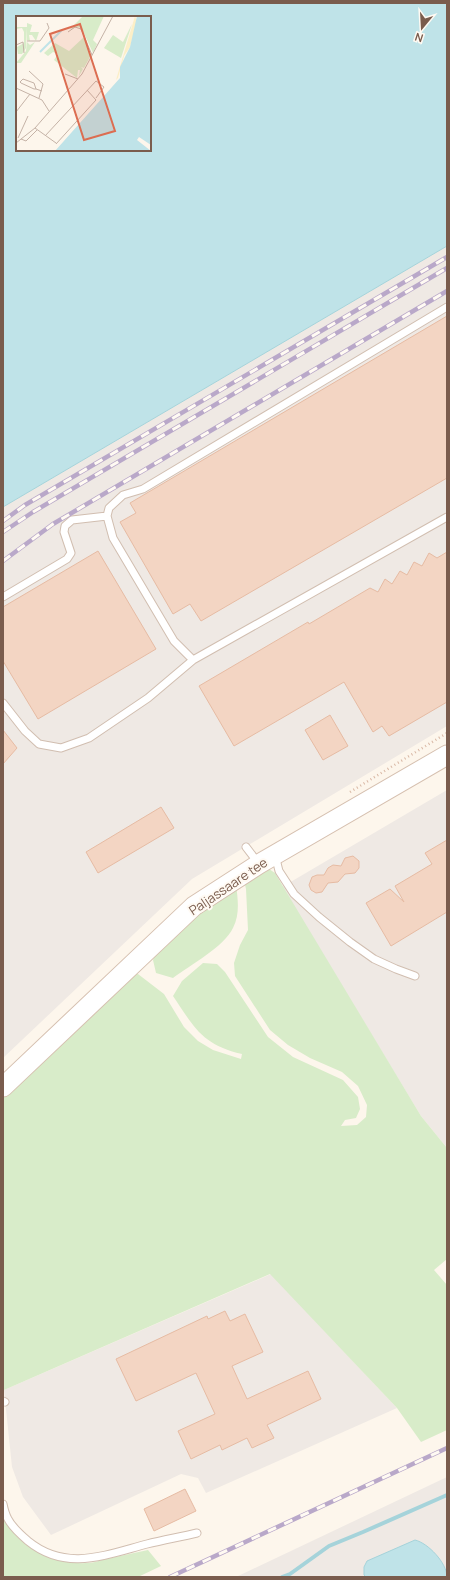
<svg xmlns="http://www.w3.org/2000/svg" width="450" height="1580" font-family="Manrope,sans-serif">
<rect width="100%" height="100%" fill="#fdf6ec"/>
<path fill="#efe9e4" d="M447,246V726L192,879L3,1058V507Z
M447,790V1148L421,1116L282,887Z
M271,1274L397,1408L206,1493L198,1478L181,1474L51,1535L23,1497L12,1467L4,1390Z
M447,1477V1577H236Z"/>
<path fill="#d8ecc9" d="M269,869L275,873L421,1116L447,1148V1259L434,1270L447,1285V1430L421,1442L397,1408L270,1274L4,1390V1396H3V1094L130,974H138L164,994L184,1027L198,1041L213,1050L241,1059L242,1054C202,1045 194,1027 173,996L182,981L203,963L217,964L225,972L268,1037L293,1057L343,1080L358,1097L360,1109L356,1118L345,1120L341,1126L357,1125L366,1117L367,1105L358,1086L342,1072L310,1058L288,1045L270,1030L235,976L234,963L240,945L248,930L246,889L244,880Z
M236,885C238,899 240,915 233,928C224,947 190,965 173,978L156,973L153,960L160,944Z
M3,1514C15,1547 54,1565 88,1563C94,1563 100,1560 106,1559C120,1556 134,1553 148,1550L161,1566L138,1577H3Z"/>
<path fill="#bfe3e8" stroke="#a5d3da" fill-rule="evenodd" d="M3,3H447V246L3,507ZM17,17H150V150H17Z
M415,1540C428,1543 447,1563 447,1577H366L364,1575V1567L367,1561Z"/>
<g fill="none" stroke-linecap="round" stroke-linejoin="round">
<path stroke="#a5d3da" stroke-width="4" d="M282,1577L290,1574L329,1546L363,1532L447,1495"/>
</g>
<path fill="#f3d5c3" stroke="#e6bba3" d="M447,316V478L201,621L190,604L173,614L120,522L136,513L130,503Z
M98,551L156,649L38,719L3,661V607Z
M447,552V702L389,736L382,726L373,732L344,682L234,746L199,686L308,622L309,624L370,588L378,592L385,579L392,584L400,571L407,575L414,562L422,566L429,553L437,558Z
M330,715L348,746L323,760L305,730Z
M3,730L17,748L3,764Z
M161,807L174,828L98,873L86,852Z
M447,840V912L391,946L366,903L390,889L404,902L395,886L432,864L425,853Z
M353,856L359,861V868L355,873L345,874L338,882L328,883L322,892L316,893L311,890L309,885L312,877L317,875H324L328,868L333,865L341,866L345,858Z
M225,1311L230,1321L245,1314L263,1352L232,1366L247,1399L308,1371L321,1399L267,1425L274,1438L252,1448L247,1438L222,1450L220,1445L191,1459L178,1431L215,1414L196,1373L136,1401L116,1359L207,1316L208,1319Z
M185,1489L196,1511L154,1531L144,1509Z"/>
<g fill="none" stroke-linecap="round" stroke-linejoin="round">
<defs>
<path id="lane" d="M3,597L67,559L71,553L64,532L65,526L72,520L107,516
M193,660L174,641L113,538L107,516L109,508L123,495L143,489L447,307
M3,703L25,731L39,744L61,748L89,738L148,698L193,660L447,517
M246,847L259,864
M275,855L279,871L294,894L319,917L350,942L374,959L396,969L415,976
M3,1401L5,1402
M3,1504C4,1509 5,1514 8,1519C12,1527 21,1535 28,1541C66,1572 105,1555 147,1544C163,1540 180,1537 197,1533"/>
<path id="secondary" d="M3,1087L194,906L259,864L447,755"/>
</defs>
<use href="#lane" stroke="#d1beb0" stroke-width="9"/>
<use href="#secondary" stroke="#d6c0b0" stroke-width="21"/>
<path stroke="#d9b8a5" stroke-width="2.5" stroke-dasharray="1 3" stroke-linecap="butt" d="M350,792L447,733"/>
<use href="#lane" stroke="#fff" stroke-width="7"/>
<use href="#secondary" stroke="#fff" stroke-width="19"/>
<defs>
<path id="rail" d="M3,521L25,505L447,257
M3,532L33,512L447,268
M3,561L53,524L447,291
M170,1577L447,1448"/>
</defs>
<use href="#rail" stroke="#b9a8c9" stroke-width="4.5"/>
<use href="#rail" stroke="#fffaf3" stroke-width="3" stroke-dasharray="9" stroke-linecap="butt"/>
</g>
<g text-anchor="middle" stroke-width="4" stroke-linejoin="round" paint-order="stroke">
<g font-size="13" fill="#7a5c4d" stroke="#fffaf3">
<text transform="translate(228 886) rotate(-34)" y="5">Paljassaare tee</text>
</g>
</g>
<g transform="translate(16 16)">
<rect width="135" height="135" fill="#fdf6ec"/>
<path d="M67,0H88L77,24L81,28L77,37L67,15L63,11L54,13ZM11,7L16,9L14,16H23L20,25L16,19H13L14,25L11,24ZM116,8L105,42L88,32L97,19L107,26ZM0,11H11L10,32L6,38H2L1,31L8,27V16L6,12L0,13ZM68,21L75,39L68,52L65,51L67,53L63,60L64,54H62L61,62L38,44L42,38L37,36L32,40L28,37L39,27L53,35ZM11,26L14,29L19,26L5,47H0L10,35Z" fill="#d8ecc9"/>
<path d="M119,0L121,6L114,31L108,40L102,62L100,64Z" fill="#fcefc7"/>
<path d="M121,0H135V129L123,121L121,124L135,135H39L104,62V51L114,31Z" fill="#bfe3e8"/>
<path fill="none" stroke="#bfe3e8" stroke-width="2" d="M24,36L46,14"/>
<path fill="none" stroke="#c5b3a7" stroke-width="1" d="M52,16L59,11L65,13L76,39M11,25H24L33,12L31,7M0,29L7,26L8,37M13,55L27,68L23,82M49,58L62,63M0,72L26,84L33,95M20,73L18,67L7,63L4,66L5,67L18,73H20L26,75M0,96L14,78M19,112L40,127M29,120L80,65L88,71L80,82M2,122L12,100M5,123L10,125L21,114M0,127L19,112L66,58L97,0M40,128L80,84L71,74"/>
<path fill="#dc6d51" fill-opacity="0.15" stroke="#dc6d51" stroke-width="2" d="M64,8L99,115L68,124L34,18Z"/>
<rect width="135" height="135" fill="none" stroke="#7a5c4d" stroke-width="2"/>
</g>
<rect width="450" height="1580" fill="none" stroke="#7a5c4d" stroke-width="8"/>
<g transform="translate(422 28) rotate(198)" stroke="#fffaf3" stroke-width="3" paint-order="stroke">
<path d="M0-3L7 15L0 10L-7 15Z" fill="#7a5c4d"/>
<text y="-6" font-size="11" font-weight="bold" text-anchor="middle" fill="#7a5c4d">N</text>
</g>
</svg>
